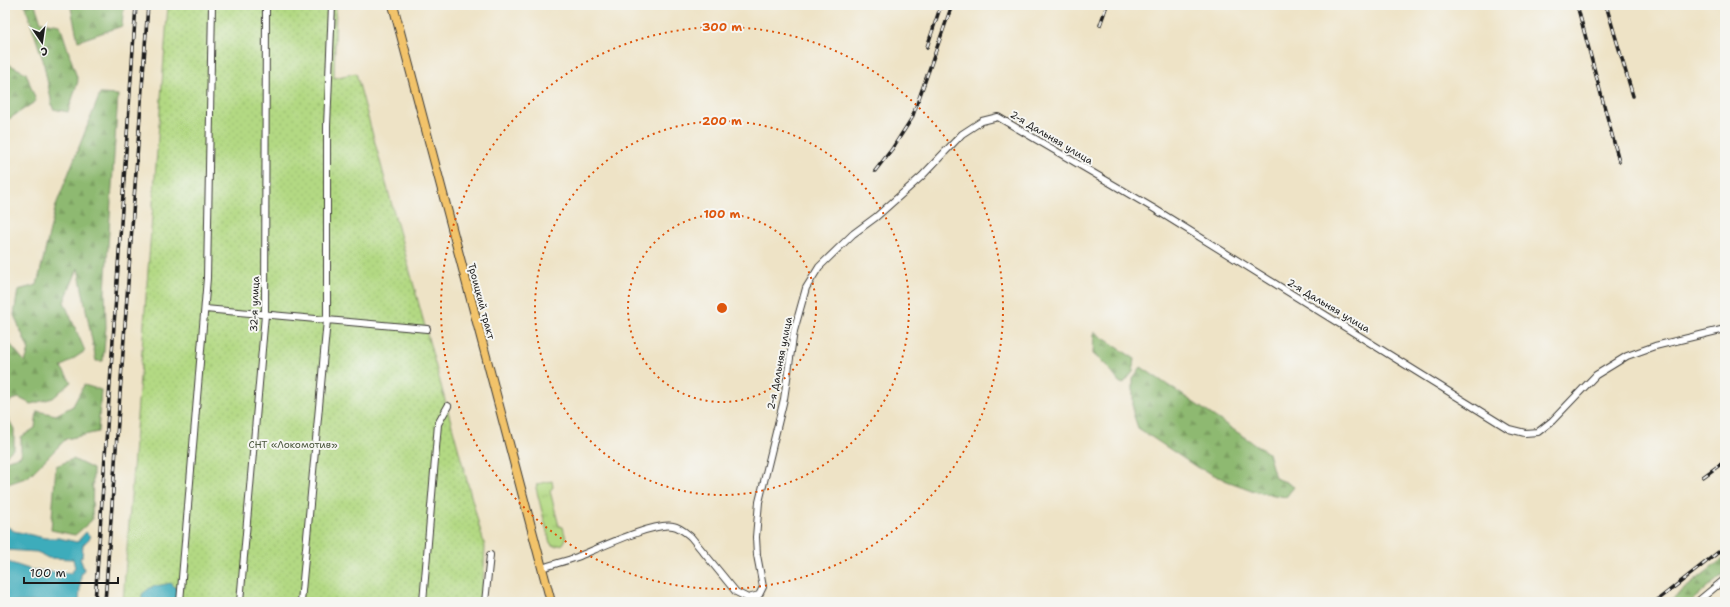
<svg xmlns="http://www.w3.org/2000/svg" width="1730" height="607" font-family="'Shantell Sans',sans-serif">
<defs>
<pattern id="grass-tufts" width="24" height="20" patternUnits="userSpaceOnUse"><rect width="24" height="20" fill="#b3d983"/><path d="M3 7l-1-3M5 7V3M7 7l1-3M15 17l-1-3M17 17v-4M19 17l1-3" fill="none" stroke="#99ba71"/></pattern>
<pattern id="forest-firs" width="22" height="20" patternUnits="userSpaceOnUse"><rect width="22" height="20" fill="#8eb971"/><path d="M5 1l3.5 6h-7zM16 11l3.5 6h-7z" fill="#7a9e61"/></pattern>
<pattern id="garden-dots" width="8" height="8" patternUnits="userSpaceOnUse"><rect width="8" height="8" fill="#b3d983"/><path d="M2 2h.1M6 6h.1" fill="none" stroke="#99ba71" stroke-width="1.8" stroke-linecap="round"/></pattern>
</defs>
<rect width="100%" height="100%" fill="#f6f6f2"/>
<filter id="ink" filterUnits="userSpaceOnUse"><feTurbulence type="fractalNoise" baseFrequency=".025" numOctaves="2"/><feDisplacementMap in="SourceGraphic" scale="8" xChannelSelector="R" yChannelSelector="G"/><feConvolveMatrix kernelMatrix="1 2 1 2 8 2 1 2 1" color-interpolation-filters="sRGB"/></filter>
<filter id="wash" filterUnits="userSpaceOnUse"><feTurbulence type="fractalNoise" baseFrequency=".012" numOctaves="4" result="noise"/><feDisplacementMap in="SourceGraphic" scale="16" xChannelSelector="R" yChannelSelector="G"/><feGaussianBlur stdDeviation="0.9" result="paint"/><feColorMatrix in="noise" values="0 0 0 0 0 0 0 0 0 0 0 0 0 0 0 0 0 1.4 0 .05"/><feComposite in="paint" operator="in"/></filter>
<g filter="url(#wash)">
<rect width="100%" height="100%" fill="#eee3c6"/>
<path fill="url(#grass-tufts)" stroke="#687a50" d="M552,481L553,487L550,491L559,526L563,527L566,539L563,544L555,546L550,543L536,488L537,484Z"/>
<path fill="url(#forest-firs)" stroke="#556a46" d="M25,5H35L41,22L60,25L78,81L68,112L53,109L43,60Z
M72,5H124L122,26L78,41L71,8Z
M5,60L6,63L26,73L36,101L9,119L5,117Z
M100,94L118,95L105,291L106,327L103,361H96L78,268L64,302L85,351L61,367L71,382L53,398L31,404L19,398L11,400L5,411V338L25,362L29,350L14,315L18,290L37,285L56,205Z
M1094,332L1135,359L1133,372L1123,384L1119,382L1106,365L1093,354Z
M1141,367L1268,453L1275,478L1286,482L1294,487L1286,497L1257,492L1227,481L1195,466L1138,428L1133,413V378Z
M84,385L101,390L98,432L66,439L28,477L5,485V461L21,456V437L35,428L37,411L56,415L73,406Z
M5,413L14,429V448L5,457Z
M73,459L93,469L92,520L75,535L51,530L56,466Z
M1725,557V573L1690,602H1668Z"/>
<path fill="url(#garden-dots)" stroke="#687a50" d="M168,5H336L334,78L356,73L485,547L482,602H123Z"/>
<path fill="#3dacbb" stroke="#2c646c" d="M5,525L14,531L45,538H59L77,542L86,532L91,537L83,545L82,557L80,558L84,569L81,575L79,602H5V561L32,570L71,573L75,568L73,559L48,558L37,552L5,550Z
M171,583L179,591L178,602H142V594L151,587Z"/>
</g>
<g filter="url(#ink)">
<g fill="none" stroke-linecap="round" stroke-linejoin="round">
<defs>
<path id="minor" d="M205,309L427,329
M542,568C554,564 566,561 577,557C597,549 654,522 673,526C680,527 685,532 691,537L736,592L748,598L759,595L763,587L757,555L756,537L759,502L784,399L794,331L806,288L819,267L853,234L876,217L922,176L962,134L982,121L998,117L1153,208L1509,429L1525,433L1538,432L1552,421L1596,375L1627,356L1655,346L1725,329
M180,602L207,278L212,5
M240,602L265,315L266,5
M301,602L327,320V126L332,5
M423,602L438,424L448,406
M485,602L490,555
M1697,602L1725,579"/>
<path id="major" d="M393,5L551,602"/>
</defs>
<use href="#minor" stroke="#3c3a36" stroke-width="8"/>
<use href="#major" stroke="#3c3a36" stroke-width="10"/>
<use href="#minor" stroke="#fff" stroke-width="6"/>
<use href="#major" stroke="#f2c36a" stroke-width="8"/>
<defs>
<path id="rail" d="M1577,5L1619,161
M1606,5L1633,96
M1100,25L1107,5
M927,47L941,5
M875,171L892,149L912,118L952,5
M1703,477L1725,461
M95,602L136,5
M105,602L148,5
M1655,602L1725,547"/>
</defs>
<use href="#rail" stroke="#1c1c1c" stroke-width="3.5"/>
<use href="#rail" stroke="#f6f6f2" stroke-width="2" stroke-dasharray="6" stroke-linecap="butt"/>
</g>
</g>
<g fill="none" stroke="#de560d" stroke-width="2" stroke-dasharray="2 4">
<circle cx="722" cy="308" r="94"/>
<circle cx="722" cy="308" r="187"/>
<circle cx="722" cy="308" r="281"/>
</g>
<g text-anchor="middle" stroke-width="4" stroke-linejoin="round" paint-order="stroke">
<g font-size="10" fill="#1c1c1c" stroke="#f6f6f2">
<text transform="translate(1052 137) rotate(31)" y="4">2-я Дальняя улица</text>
<text transform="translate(482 301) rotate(75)" y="4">Троицкий тракт</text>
<text transform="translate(254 304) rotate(-88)" y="4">32-я улица</text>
<text transform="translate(1329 305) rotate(31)" y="4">2-я Дальняя улица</text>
<text transform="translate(779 363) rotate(-79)" y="4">2-я Дальняя улица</text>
</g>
<g font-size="10" fill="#49553b" stroke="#f6f6f2">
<text x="293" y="448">СНТ «Локомотив»</text>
</g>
</g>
<circle cx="722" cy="308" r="6" fill="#de560d" stroke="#f6f6f2" stroke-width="2"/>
<g font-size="12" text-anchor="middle" font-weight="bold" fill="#de560d" stroke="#f6f6f2" stroke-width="4" stroke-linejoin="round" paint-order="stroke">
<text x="722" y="31">300 m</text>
<text x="722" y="125">200 m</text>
<text x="722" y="218">100 m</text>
</g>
<rect width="1730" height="607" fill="none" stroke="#f6f6f2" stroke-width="20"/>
<g transform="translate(42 42) rotate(167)" stroke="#f6f6f2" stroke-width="3" paint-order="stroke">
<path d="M0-3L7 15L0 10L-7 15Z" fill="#1c1c1c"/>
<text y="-6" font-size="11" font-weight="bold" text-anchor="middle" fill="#1c1c1c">С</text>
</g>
<path d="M24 577v6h94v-6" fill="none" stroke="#1c1c1c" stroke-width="2"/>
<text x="30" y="577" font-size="12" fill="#1c1c1c" stroke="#f6f6f2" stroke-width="3" paint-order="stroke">100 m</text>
</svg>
